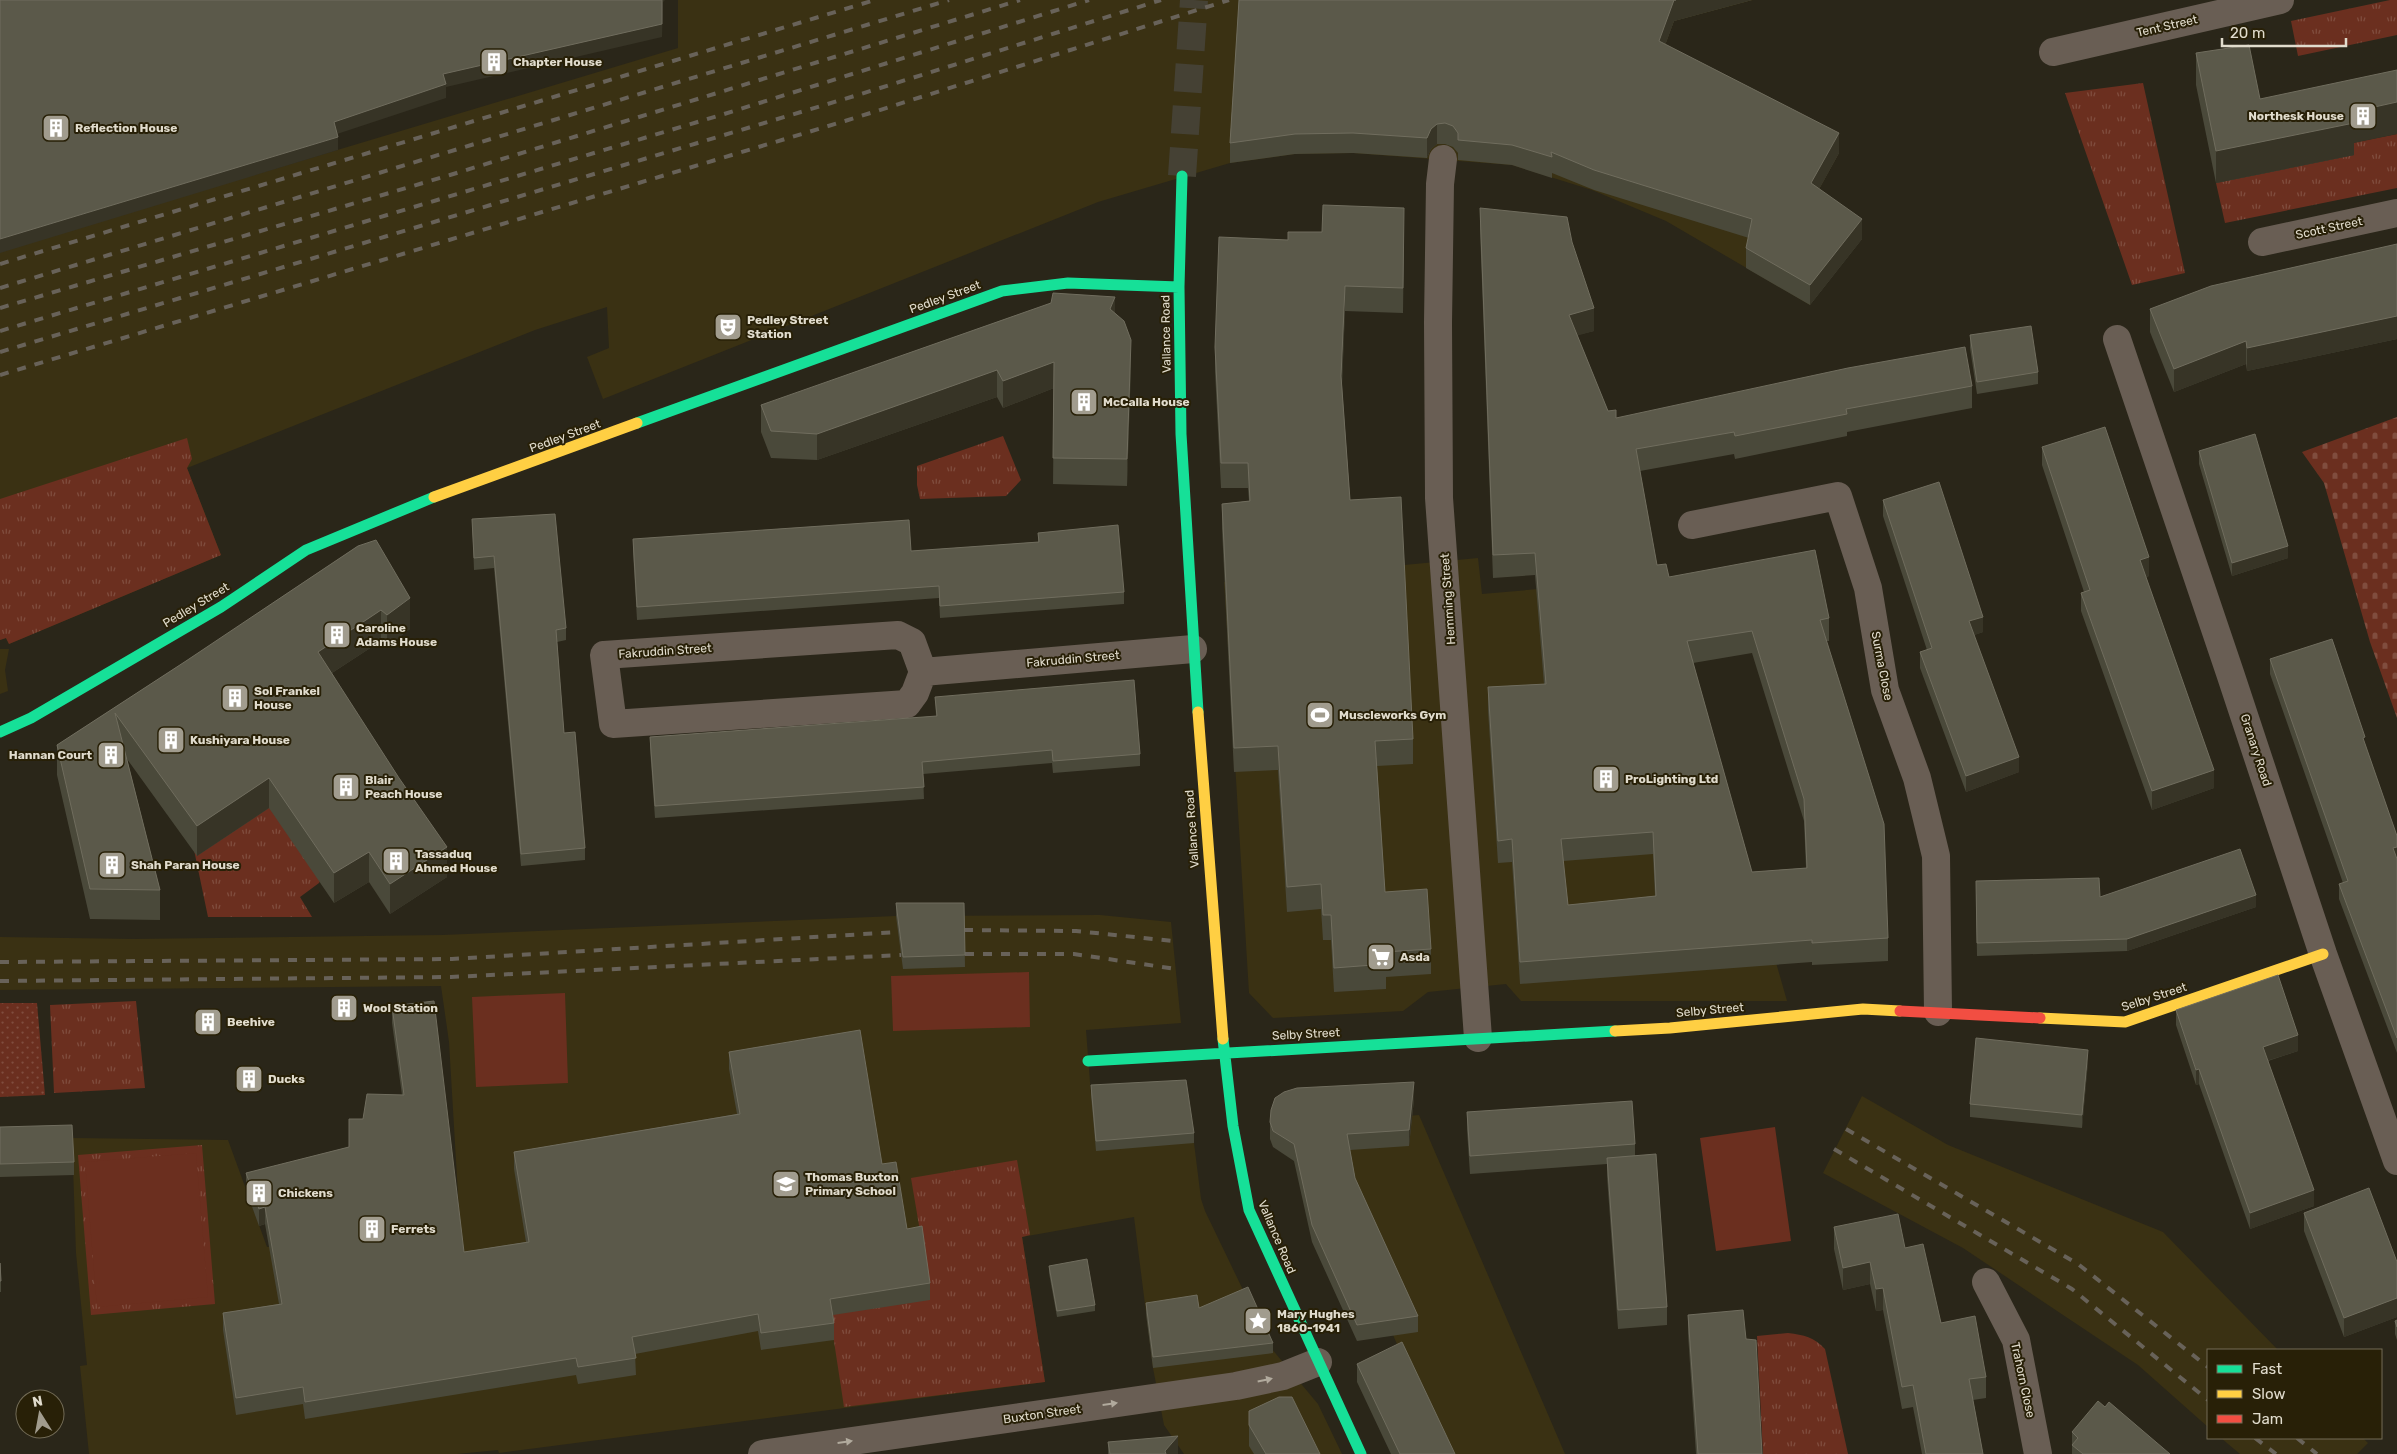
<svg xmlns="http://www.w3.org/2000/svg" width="2397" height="1454" font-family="Rubik,sans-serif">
<defs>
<pattern id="grass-tufts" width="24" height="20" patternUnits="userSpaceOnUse" patternTransform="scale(1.25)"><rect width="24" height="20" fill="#6b2f1f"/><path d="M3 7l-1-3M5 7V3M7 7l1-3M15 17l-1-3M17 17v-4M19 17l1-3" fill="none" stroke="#804d3e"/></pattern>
<pattern id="cemetery-stones" width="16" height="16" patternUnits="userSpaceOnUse" patternTransform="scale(1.25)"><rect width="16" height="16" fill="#6b2f1f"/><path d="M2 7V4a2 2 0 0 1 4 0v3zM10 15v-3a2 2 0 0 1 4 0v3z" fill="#804d3e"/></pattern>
<pattern id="garden-dots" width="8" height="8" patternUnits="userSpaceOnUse" patternTransform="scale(1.25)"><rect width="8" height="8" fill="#6b2f1f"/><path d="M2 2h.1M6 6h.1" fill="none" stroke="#804d3e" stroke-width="1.8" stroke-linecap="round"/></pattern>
</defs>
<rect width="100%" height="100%" fill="#2a2619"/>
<path fill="#3a3113" d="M678,0H1753L1674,21L1659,62L1839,153L1811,204L1810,305L1666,221L1592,190L1512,165L1353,153L1295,154L1230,163L1098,202L603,399L587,357L609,348L607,307L535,330L187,468L221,555L9,644L6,638L0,640V251L678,48Z
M1478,558L1482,594L1666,578L1787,1001H1521L1506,984L1428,992L1403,1011L1273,1018L1249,993L1224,582Z
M0,649H9L5,670L8,691L0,694Z
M1100,915L1171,922L1181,1023L1086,1030L1091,1095L1191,1119L1201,1199L1205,1211L1271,1348L1318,1404L1342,1454H1184L1164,1425L1153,1368L1134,1217L1022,1237L1045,1382L499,1453L498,1450L457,1454H89L80,1366L87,1365L76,1253L72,1138L228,1140L267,1247L460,1228L449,1042L441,986L0,990V937L134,939L442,935L896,916Z
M1862,1096L1948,1145L2163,1232L2278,1350H2208V1427L2138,1365L1963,1248L1823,1173Z
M1419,1115L1565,1454H1443L1305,1125Z
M2221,1438H2363L2368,1443L2357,1454H2240Z"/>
<path fill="url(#grass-tufts)" d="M2390,0H2397V35L2298,56L2291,21Z
M2143,83L2185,273L2132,285L2065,93Z
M2397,134V188L2225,223L2216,183L2354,155L2352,143Z
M1003,436L1021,480L1006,496L920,499L917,485V466Z
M187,438L192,459L187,468L221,555L9,644L6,638L0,640V499Z
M268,803L326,871L319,883L300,897L312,917H208L193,845Z
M136,1001L145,1088L54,1093L50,1005Z
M202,1145L215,1304L91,1315L78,1155Z
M1017,1160L1030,1235L1022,1237L1045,1382L844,1407L828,1302L922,1243L911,1178Z
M1788,1333C1804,1335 1814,1337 1825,1349L1848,1454H1763L1757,1336Z"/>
<path fill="url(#cemetery-stones)" d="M2397,417V718L2370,642L2324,483L2302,452Z"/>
<path fill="url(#garden-dots)" d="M0,1003H37L45,1095L0,1097Z"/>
<path fill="#6b2f1f" d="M1029,972L1030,1027L893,1031L891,976Z
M565,993L568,1083L476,1087L472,997Z
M1775,1127L1791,1241L1716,1251L1700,1138Z
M196,1153L208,1297L97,1307L85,1162Z"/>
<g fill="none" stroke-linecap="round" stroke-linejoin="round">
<path stroke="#454134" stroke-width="28" stroke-dasharray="28 14" stroke-linecap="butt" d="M1182,176L1194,0"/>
<path stroke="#695e54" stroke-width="28" d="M2053,52L2280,0
M1443,159L1440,184L1438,323L1439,498L1478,1038
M2262,242L2397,213
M2117,339L2230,673L2323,954L2397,1161
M1692,525L1838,496L1868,588L1885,690L1917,778L1936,856L1938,1012
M898,635L912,642L923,672L915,693L907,704L613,724L604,655Z
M923,672L1193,649
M1986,1282L2016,1340L2038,1454
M762,1454L1236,1386L1283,1376L1318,1362"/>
<path stroke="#16e098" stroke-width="11" d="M1182,176L1179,287L1181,434L1198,712
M637,423L1002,291L1068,283L1179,287
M0,732L31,718L221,607L306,550L434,497
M1223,1039L1233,1126L1249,1210L1361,1454
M1088,1061L1615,1031"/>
<path stroke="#ffcf43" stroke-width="11" d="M434,497L637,423
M1198,712L1223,1039
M2040,1018L2125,1022L2323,954
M1615,1031L1670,1028L1863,1009L1900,1011"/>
<path stroke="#f24e42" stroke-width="11" d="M1900,1011L2040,1018"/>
<path stroke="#686259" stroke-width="4" stroke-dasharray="9 9" stroke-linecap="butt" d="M0,264L875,0
M0,288L949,0
M0,308L450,175L1020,0
M0,331L721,115L1089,0
M0,352L861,94L1161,0
M0,375L845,121L1229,0
M964,930L1076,931L1173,941
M965,954H1074L1176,969
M0,962L452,959L898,932
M0,981L451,977L901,955
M1846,1129L2078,1264L2208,1367
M1834,1149L2072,1289L2208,1400
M2255,1438L2276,1454
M2297,1438L2317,1454"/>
</g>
<path fill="#4a493a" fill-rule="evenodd" d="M1239,0H1752L1674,21L1665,45L1839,153L1819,189L1862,239L1810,305L1746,268V248L1749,238L1594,190L1552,173V178L1512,165L1458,160V153L1453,147L1445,144H1437L1431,149L1427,158L1353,153L1295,154L1230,163V143Z
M2196,53L2260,99L2354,143V155L2216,183L2196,85Z
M1480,208L1594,331L1577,335L1608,411L1616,418L1972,386V408L1847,432V436L1735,459L1734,454L1640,471L1657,565L1669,577L1829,618V641H1826L1888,938V961L1812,965V962L1520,984L1512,862L1498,863L1488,710V687L1544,684L1535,575L1493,578L1480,230ZM1752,653L1804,821L1806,868L1752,872L1693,663ZM1653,854L1655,896L1568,905L1563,861Z
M1404,232L1403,313L1345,311L1342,385L1350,500L1413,739V764L1377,766L1385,892L1431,949V974L1386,977V989L1334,992L1331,940H1323L1321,909L1287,912L1278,770L1234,772L1222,529V504L1249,501L1248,488H1221L1215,372V347L1288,240Z
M2397,244V339L2247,371L2246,364L2174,392L2150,332V309Z
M1115,313L1131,366L1127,486L1053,484L1054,388L1003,408L997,397L817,460L771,458L761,432V405Z
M1970,335L2038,372V384L1977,394L1970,348Z
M2042,447L2149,576L2146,577L2214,788L2152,810L2081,611V593L2084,592L2042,465Z
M2199,451L2288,558L2232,576L2199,464Z
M1883,500L1983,632L1974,635L2019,772L1966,792L1920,668V652L1927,650L1883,516Z
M472,519L566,628V640L557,642L564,733L585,848V860L521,866L494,568L474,570Z
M1038,533L1124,592V604L940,618L939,598L637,620L633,552V539L911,551L1038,542Z
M358,546L410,629L387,646L381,641L332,673L447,877L390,914L369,882L334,903L269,808L197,856L127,759L160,890V920L90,919L57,775V745L186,661Z
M2270,659L2365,745L2397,836V1053L2339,899V884L2343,883L2270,674Z
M935,697L1140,754V766L1053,773L1052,763L923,774L924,799L655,818L650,749V737L936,716Z
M1976,894L2100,897L2256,907L2127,951L1977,956Z
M896,903H964L965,967L903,969L896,916Z
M392,1006L464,1252L526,1242L514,1169V1152L737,1114L729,1069V1052L882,1164L907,1229L930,1283V1300L833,1315L834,1323V1340L761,1350L758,1331L635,1354L636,1375L578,1384L576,1375L305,1419L303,1404L236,1415L223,1330V1313L279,1304L265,1224L259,1226L246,1190V1173L349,1147L363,1119L402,1095L392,1023Z
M2176,1010L2298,1051L2268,1061L2314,1206L2250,1229L2199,1084L2196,1085L2176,1025Z
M2088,1062L2082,1128L1970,1117V1104Z
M1091,1085L1194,1133V1143L1096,1151L1091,1095Z
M1414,1099L1409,1146L1350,1150L1355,1178L1418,1316V1332L1357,1341L1312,1242L1294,1161L1273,1147L1270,1139V1122Z
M1467,1112L1635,1144V1156L1667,1307V1325L1618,1329L1607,1176V1164L1470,1174L1467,1130Z
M0,1127L74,1162V1175L0,1177Z
M2304,1213L2397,1262V1317L2344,1337L2304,1231Z
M1834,1227L1905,1248L1941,1323L1986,1377V1398L1973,1400L1983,1454H1922L1913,1407L1902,1409L1883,1310L1876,1311L1870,1284L1843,1290L1834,1249Z
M0,1263L1,1281V1292H0Z
M1049,1266L1095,1305V1311L1057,1317L1049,1273Z
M1146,1303L1199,1308L1273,1343V1353L1153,1368L1146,1314Z
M1688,1315L1746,1339L1762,1454H1696L1688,1334Z
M2397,1320V1340L2395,1334V1321Z
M1357,1364L1455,1454H1391L1357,1382Z
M2105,1407L2170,1454H2072V1432Z
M1249,1411L1320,1454H1254L1249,1446Z
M1108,1442L1178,1454H1108Z"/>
<path fill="#373426" d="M662,0H665L663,2L662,37L446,87V98L334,135V122L443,74Z
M1674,0H1752L1674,21L1659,62V41Z
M2397,102V134L2354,143V155L2216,183V151L2352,112Z
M1437,124V144L1431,149L1427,158V138L1431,129Z
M1839,133V153L1811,204V183Z
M338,137V150L0,253V239Z
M1404,208V232L1403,313V288Z
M1862,219V239L1810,305V285Z
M1345,286V311L1341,400V376Z
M1115,297V323L1110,309Z
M1594,308V331L1569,338V315Z
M2397,316V339L2247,371V348Z
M1131,340V366L1127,486V459Z
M2246,341V364L2174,392V369Z
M1054,362V388L1003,408V381Z
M997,370V397L817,460V434Z
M2288,546V558L2232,576V563Z
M2149,557V576L2140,579V560Z
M410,598V629L387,646V615Z
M381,610V641L318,682V652Z
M1983,617V632L1969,637V621Z
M2019,757V772L1966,792V776Z
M2214,770V788L2152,810V791Z
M269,778V808L197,856V826Z
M447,847V877L390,914V884Z
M2397,847V862L2393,848Z
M369,852V882L334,903V873Z
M2256,895V907L2127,951V939Z
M2298,1035V1051L2263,1062V1047Z
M2088,1050V1062L2082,1128V1115Z
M2199,1069V1084L2196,1085V1070Z
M1414,1082V1099L1409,1146V1130Z
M2314,1190V1206L2250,1229V1213Z
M265,1207V1224L259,1226V1209Z
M1870,1262V1284L1843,1290V1268Z
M1883,1288V1310L1876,1311V1289Z
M2397,1298V1317L2344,1337V1318Z
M1178,1436V1454H1165V1451Z"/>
<path fill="#5b594a" stroke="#706d5e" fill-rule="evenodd" d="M0,0H662V24L443,74L446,84L334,122L338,137L0,239Z
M1239,0H1676H1674L1659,41L1839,133L1811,183L1862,219L1810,285L1746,248L1752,219L1594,170L1551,152L1552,157L1512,145L1458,140V133L1453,126L1445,123L1437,124L1431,129L1427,138L1353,133L1295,134L1230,143Z
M2249,45L2260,99L2397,70V102L2352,112L2354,123L2216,151L2196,53Z
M1323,205L1404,208L1403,288L1345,286L1341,376L1350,500L1401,497L1413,739L1375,741L1385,892L1427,889L1431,949L1385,952L1386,964L1334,968L1331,915H1323L1321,884L1287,887L1278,746L1234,748L1222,504L1250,501L1248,463H1221L1215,347L1219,237L1288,240V232H1322Z
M1480,208L1567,217L1572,242L1594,308L1569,315L1608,411L1616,410V418L1848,368L1965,347L1972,386L1846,409L1847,414L1735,436L1734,432L1636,449L1657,565L1666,564L1669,577L1815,550L1829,618L1820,620L1884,824L1888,938L1812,943V940L1520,962L1512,839L1498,841L1488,687L1546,684L1535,553L1493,555ZM1752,631L1804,799L1807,868L1752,872L1687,641ZM1653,832L1656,896L1568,905L1561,839Z
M2397,244V316L2247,348L2246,341L2174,369L2150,309L2211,286Z
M1053,293L1115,297L1110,309L1124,321L1131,340L1127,459L1053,458L1054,362L1003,381L997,370L817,434L771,431L761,405L1051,303Z
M2031,326L2038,372L1977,382L1970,335Z
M2105,427L2149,557L2140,560L2214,770L2152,791L2081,593L2090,590L2042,447Z
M2255,434L2288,546L2232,563L2199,451Z
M1939,482L1983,617L1969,621L2019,757L1966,776L1920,652L1932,648L1883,500Z
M555,514L566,628L556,630L564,733L575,732L585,848L521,854L494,556L474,558L472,519Z
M909,520L911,551L1039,542L1038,533L1118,525L1124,592L940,606L939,586L637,607L633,539Z
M376,540L410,598L387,615L381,610L318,652L399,778L447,847L390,884L369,852L334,873L269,778L197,826L115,713L160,890L90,889L57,745L186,661L358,546Z
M2332,639L2365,737L2363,738L2397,836V847L2393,848L2397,859V1038L2339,884L2348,881L2270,659Z
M1134,680L1140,754L1053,761L1052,750L922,762L924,787L655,806L650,737L937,716L935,697Z
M2240,849L2256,895L2127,939L1977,943L1976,881L2099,878L2100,897Z
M896,903H964L965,955L903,957Z
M2278,975L2298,1035L2263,1047L2314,1190L2250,1213L2199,1069L2196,1070L2176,1010Z
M434,1001L464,1252L529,1242L514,1152L740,1114L729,1052L860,1030L882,1164L896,1162L907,1229L922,1226L930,1283L830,1299L834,1323L761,1333L758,1314L632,1337L636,1358L578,1367L576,1358L305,1402L303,1387L236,1398L223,1313L282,1304L265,1207L259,1209L246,1173L349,1147V1119H363L367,1094L404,1095L392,1006Z
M1976,1038L2088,1050L2082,1115L1970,1104Z
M1186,1080L1194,1133L1096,1141L1091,1085Z
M1414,1082L1409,1130L1347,1134L1355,1178L1418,1316L1357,1325L1312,1225L1294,1144L1273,1131L1270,1122L1271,1110L1275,1098L1284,1092L1297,1088Z
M1632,1101L1635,1144L1470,1156L1467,1112Z
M72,1125L74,1162L0,1164V1127Z
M1656,1154L1667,1307L1618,1310L1607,1158Z
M2369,1188L2397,1262V1298L2344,1318L2304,1213Z
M1898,1214L1905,1248L1923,1244L1941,1323L1975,1316L1986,1377L1969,1379L1983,1454H1926L1913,1385L1902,1387L1883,1288L1876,1289L1870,1262L1843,1268L1834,1227Z
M1087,1259L1095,1305L1057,1311L1049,1266Z
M0,1263L1,1281H0Z
M1248,1287L1273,1343L1153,1357L1146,1303L1197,1295L1199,1308Z
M1743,1310L1746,1339L1756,1340L1762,1454H1698L1688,1315Z
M2397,1320V1327L2395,1321Z
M1402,1342L1455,1454H1400L1357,1364Z
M1279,1397H1292L1320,1454H1266L1249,1425V1411Z
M2098,1401L2105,1407L2109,1402L2170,1454H2083L2072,1445L2078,1438L2072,1432Z
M1178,1436L1165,1451L1166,1454H1110L1108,1442Z"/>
<defs><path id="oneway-solid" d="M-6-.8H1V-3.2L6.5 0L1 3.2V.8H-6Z" transform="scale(1.25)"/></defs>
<g fill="#b1aa9d">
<use href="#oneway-solid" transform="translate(1265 1380) rotate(-12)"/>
<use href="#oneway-solid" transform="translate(1110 1404) rotate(-8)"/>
<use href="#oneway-solid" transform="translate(845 1442) rotate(-8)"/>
</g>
<defs>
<symbol id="building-square" viewBox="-11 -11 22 22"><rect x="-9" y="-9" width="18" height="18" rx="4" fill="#a19c8e" stroke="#282007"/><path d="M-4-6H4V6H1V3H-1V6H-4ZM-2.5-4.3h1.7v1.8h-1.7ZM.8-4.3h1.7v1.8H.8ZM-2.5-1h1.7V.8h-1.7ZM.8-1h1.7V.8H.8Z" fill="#fff"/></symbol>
<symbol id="theatre-square" viewBox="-11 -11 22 22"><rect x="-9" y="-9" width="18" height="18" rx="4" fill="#a19c8e" stroke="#282007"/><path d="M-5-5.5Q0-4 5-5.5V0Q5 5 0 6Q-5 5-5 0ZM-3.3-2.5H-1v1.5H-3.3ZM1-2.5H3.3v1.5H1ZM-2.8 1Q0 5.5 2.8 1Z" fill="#fff"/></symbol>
<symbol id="stadium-square" viewBox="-11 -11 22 22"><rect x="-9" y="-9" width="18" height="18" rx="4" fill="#a19c8e" stroke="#282007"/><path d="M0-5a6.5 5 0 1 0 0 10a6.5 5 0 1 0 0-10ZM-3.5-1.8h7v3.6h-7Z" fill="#fff"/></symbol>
<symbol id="supermarket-square" viewBox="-11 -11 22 22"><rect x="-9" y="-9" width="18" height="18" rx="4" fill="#a19c8e" stroke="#282007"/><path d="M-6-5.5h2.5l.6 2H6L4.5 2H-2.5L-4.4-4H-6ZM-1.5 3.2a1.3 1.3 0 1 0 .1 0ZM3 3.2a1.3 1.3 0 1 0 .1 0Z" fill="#fff"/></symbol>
<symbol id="school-square" viewBox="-11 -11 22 22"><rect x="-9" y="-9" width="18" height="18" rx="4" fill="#a19c8e" stroke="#282007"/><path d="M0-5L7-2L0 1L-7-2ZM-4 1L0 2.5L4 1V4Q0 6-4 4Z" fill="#fff"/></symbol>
<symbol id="sight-square" viewBox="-11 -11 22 22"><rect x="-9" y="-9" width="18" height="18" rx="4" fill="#a19c8e" stroke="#282007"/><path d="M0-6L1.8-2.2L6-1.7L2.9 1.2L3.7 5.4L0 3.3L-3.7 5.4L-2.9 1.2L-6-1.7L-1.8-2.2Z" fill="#fff"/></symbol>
</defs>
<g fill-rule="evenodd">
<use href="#building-square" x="478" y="46" width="32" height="32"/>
<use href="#building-square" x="2347" y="100" width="32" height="32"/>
<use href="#building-square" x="40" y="112" width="32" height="32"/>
<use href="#theatre-square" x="712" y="311" width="32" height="32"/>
<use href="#building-square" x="1068" y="386" width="32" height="32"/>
<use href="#building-square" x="321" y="619" width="32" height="32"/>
<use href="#building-square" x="219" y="682" width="32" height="32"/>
<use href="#stadium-square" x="1304" y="699" width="32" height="32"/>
<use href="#building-square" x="155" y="724" width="32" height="32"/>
<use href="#building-square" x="95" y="739" width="32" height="32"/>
<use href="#building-square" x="1590" y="763" width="32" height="32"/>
<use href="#building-square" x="330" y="771" width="32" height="32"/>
<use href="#building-square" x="380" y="845" width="32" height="32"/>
<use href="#building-square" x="96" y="849" width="32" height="32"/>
<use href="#supermarket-square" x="1365" y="941" width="32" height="32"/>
<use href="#building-square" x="328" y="992" width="32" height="32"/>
<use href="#building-square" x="192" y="1006" width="32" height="32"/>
<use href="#building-square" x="233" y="1063" width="32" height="32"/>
<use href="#school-square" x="770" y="1168" width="32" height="32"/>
<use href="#building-square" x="243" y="1177" width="32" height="32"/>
<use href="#building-square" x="356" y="1213" width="32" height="32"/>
<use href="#sight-square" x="1242" y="1305" width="32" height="32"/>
</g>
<g text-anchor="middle" stroke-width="4" stroke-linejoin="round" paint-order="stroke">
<g font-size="12" fill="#e1dccd" stroke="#282007">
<text transform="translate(2167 26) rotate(-13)" y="4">Tent Street</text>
<text transform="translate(2329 228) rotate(-12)" y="4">Scott Street</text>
<text transform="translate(945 297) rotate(-20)" y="4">Pedley Street</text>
<text transform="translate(1166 334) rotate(-91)" y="4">Vallance Road</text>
<text transform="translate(565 436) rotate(-20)" y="4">Pedley Street</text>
<text transform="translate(1448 599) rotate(-94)" y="4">Hemming Street</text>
<text transform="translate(196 605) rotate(-31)" y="4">Pedley Street</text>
<text transform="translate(665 651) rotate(-4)" y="4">Fakruddin Street</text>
<text transform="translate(1073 659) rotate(-5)" y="4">Fakruddin Street</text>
<text transform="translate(1882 666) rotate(79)" y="4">Surma Close</text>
<text transform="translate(2256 750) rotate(72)" y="4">Granary Road</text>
<text transform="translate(1192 829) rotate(-94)" y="4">Vallance Road</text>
<text transform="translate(2154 997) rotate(-18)" y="4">Selby Street</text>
<text transform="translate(1710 1010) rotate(-5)" y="4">Selby Street</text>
<text transform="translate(1306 1034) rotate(-3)" y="4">Selby Street</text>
<text transform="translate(1277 1237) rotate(67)" y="4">Vallance Road</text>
<text transform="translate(2023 1380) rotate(78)" y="4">Trahorn Close</text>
<text transform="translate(1042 1414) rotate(-8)" y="4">Buxton Street</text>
</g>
<g font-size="12" font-weight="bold" fill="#e1dccd" stroke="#282007" text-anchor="start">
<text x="513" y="66">Chapter House</text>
<text x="2344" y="120" text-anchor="end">Northesk House</text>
<text x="75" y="132">Reflection House</text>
<text x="747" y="324">Pedley Street<tspan x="747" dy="14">Station</tspan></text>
<text x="1103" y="406">McCalla House</text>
<text x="356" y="632">Caroline<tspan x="356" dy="14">Adams House</tspan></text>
<text x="254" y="695">Sol Frankel<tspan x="254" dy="14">House</tspan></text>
<text x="1339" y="719">Muscleworks Gym</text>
<text x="190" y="744">Kushiyara House</text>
<text x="92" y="759" text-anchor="end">Hannan Court</text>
<text x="1625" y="783">ProLighting Ltd</text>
<text x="365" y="784">Blair<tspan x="365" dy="14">Peach House</tspan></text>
<text x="415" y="858">Tassaduq<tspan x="415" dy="14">Ahmed House</tspan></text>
<text x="131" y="869">Shah Paran House</text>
<text x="1400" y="961">Asda</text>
<text x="363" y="1012">Wool Station</text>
<text x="227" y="1026">Beehive</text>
<text x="268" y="1083">Ducks</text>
<text x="805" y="1181">Thomas Buxton<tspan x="805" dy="14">Primary School</tspan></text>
<text x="278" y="1197">Chickens</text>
<text x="391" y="1233">Ferrets</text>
<text x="1277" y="1318">Mary Hughes<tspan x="1277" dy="14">1860-1941</tspan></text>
</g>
</g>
<rect x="2207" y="1349" width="175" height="90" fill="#282007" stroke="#726b56"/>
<rect x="2217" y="1365" width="25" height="8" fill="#16e098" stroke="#726b56"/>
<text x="2252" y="1374" font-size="15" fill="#e1dccd">Fast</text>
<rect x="2217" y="1390" width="25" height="8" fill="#ffcf43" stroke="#726b56"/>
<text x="2252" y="1399" font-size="15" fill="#e1dccd">Slow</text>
<rect x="2217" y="1415" width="25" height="8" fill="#f24e42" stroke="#726b56"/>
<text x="2252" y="1424" font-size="15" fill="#e1dccd">Jam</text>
<g transform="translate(40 1414) rotate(349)"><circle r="24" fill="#282007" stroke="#726b56"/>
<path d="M0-4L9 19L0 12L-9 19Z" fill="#a19c8e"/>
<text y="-8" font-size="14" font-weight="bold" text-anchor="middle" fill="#e1dccd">N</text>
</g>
<path d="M2222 38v8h124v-8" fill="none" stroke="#e1dccd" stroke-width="2.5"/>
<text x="2230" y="38" font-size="15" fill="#e1dccd" stroke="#282007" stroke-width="4" paint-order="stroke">20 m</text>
</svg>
